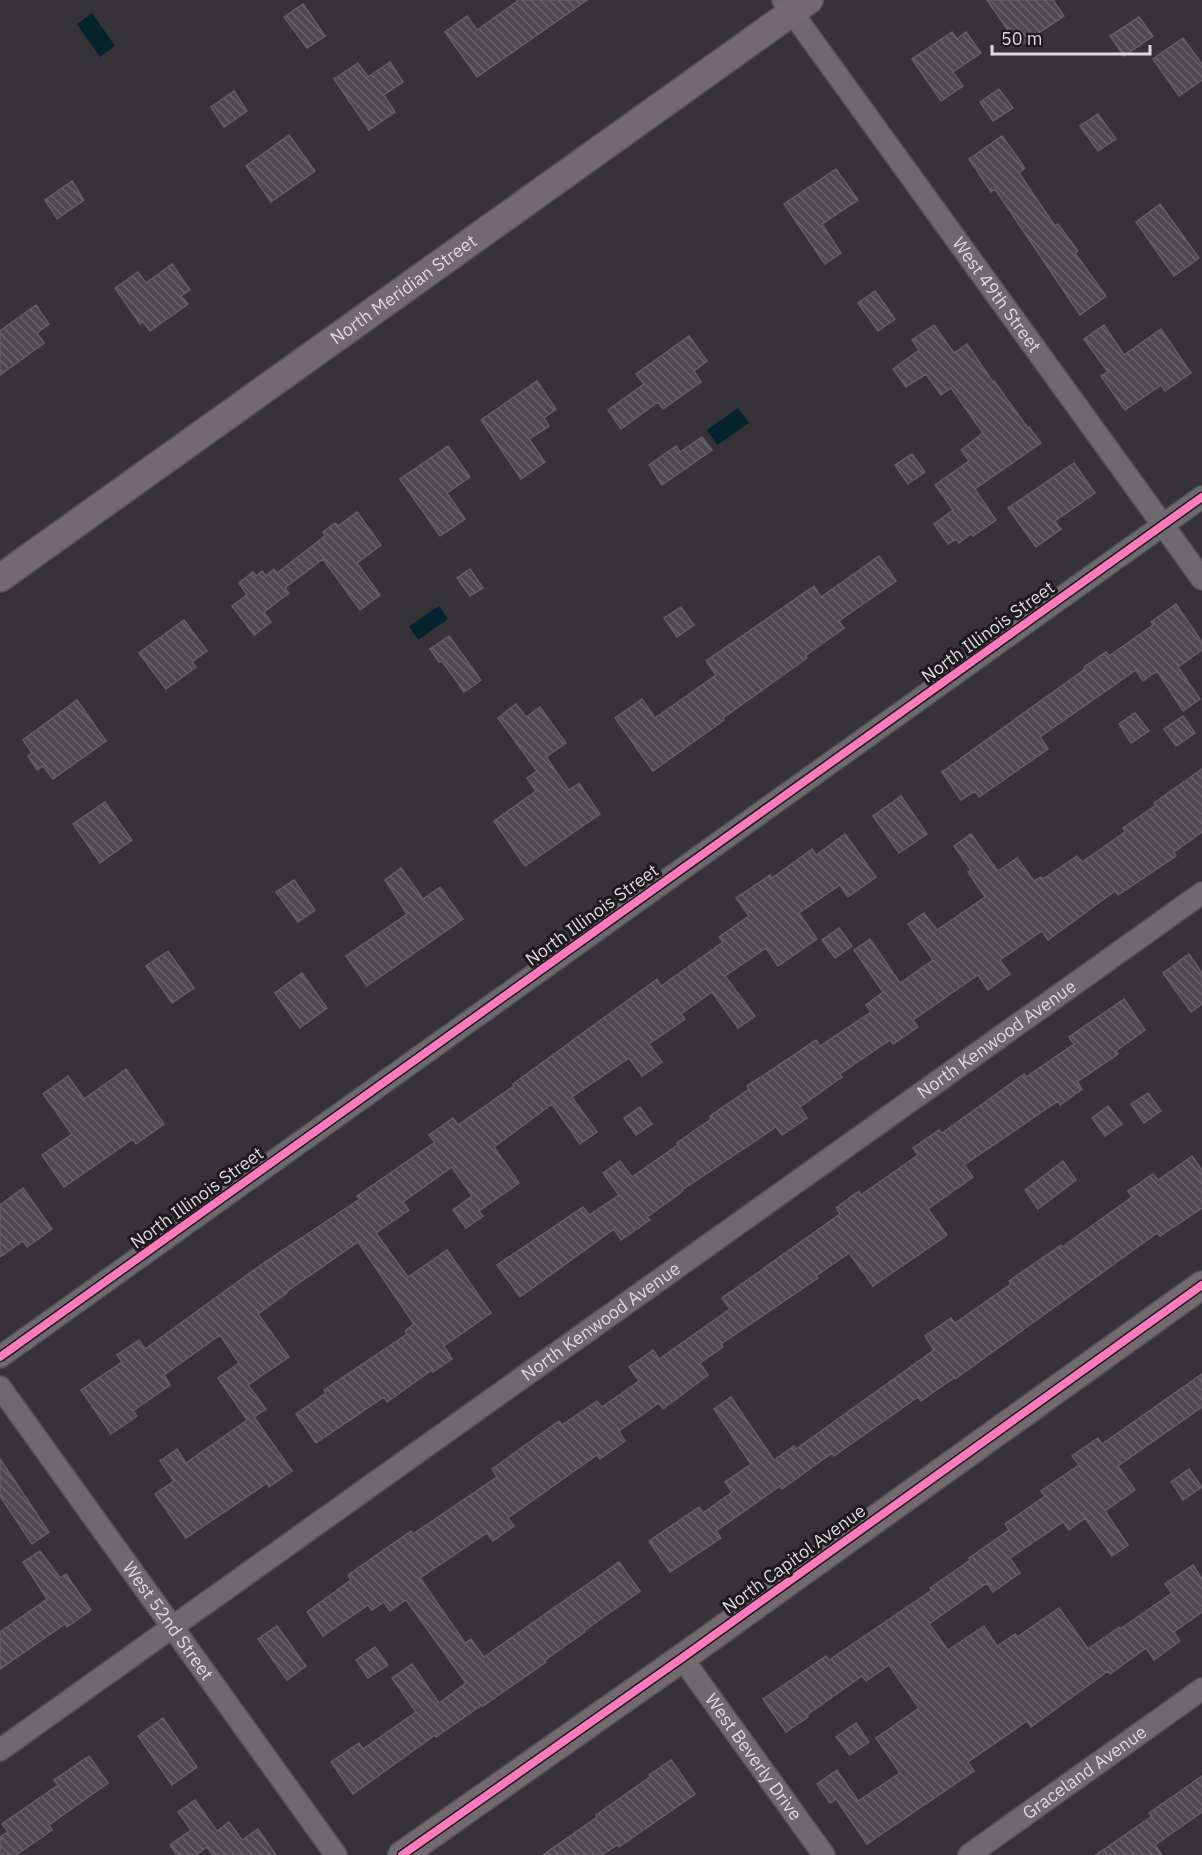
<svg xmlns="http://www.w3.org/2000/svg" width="1202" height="1855" font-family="'IBM Plex Sans',sans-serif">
<defs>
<pattern id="building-back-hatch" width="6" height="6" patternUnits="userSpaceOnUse" patternTransform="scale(1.5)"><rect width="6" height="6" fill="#4d4a4f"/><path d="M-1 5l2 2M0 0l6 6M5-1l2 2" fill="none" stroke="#666468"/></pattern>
</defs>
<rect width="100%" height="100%" fill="#363338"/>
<path fill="#05232c" d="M92,13L115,46L100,57L77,24Z
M738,408L749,423L717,445L707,430Z
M439,606L448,619L418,640L409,626Z"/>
<path fill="url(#building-back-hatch)" stroke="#625f63" stroke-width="1.5" d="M519,0H587L477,77L445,32L467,16L477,30Z
M987,0H1053L1064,16L1019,46Z
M303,4L325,36L307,48L284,17Z
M1139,17L1153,36L1124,56L1110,36Z
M952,32L957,39L966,32L981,53L953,72L963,86L941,101L912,59Z
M1183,38L1202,64V80L1179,96L1153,59Z
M390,62L403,82L384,95L395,112L369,130L334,79L358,63L368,77Z
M999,89L1013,108L993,121L980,102Z
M234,91L247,111L224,127L211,107Z
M1098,114L1116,139L1098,151L1080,126Z
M289,135L315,171L271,202L246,166Z
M1002,136L1025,168L1019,173L1055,226L1058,224L1078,251L1075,253L1106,296L1080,315L995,189L991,192L969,159Z
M836,169L858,200L822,224L841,253L825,264L784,204Z
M72,181L84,200L57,219L45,200Z
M1160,204L1199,258L1174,276L1136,222Z
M172,264L190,290L181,296L188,304L150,331L143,322L140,324L115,288L138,272L146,283Z
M875,291L895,319L878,331L858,303Z
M36,305L49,324L37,333L44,343L0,375V331Z
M934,325L954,353L967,344L993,382L994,381L1028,428L1029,427L1041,443L975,489L996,520L973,536L971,534L959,543L956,539L948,544L934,524L953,510L935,485L969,461L961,450L983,433L951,388L941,395L926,374L906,387L893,369L919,350L912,340Z
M1104,325L1124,355L1161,329L1191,373L1165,391L1161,385L1125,410L1101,376L1108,372L1084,339Z
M689,336L707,361L694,371L701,382L663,409L658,402L621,429L608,410L644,384L636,374Z
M537,381L556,409L544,418L549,426L529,439L545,462L521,479L481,420Z
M702,437L712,450L662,485L649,465L676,446L680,452Z
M448,446L470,477L447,493L465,519L440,536L400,479Z
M912,454L925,472L908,484L895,465Z
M1074,463L1095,493L1055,521L1061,529L1036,547L1008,508Z
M357,512L381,545L357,563L380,595L360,610L323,559L285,588L289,593L264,612L271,622L254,635L232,606L247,595L239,583L253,572L256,576L262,571L266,576L274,569L277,573L325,536L323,532L335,523L338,526Z
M879,556L896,581L839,621L844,628L805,656L807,658L723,718L724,720L653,771L615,718L642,699L655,718L716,675L706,661L814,586L821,597Z
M470,569L483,588L470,596L457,578Z
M1176,604L1202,642V650L1178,667L1200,699L1183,711L1157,671L1143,681L1136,670L1040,737L1048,749L979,797L975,791L961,800L942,772L1085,669L1084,667L1106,652L1109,656L1153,625L1151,622Z
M681,607L694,625L677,637L664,618Z
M184,620L207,651L192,662L196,667L166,689L139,653Z
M449,636L481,680L464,692L442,661L439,662L430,649Z
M77,700L106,741L53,779L43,766L37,770L28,756L32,753L23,740Z
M516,704L526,717L540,707L566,743L546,757L569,790L579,783L600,814L525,866L494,821L536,791L527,778L537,771L498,718Z
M1135,713L1149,731L1131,743L1119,724Z
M1183,716L1195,733L1176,746L1164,729Z
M1202,769V832L1174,852L1176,856L1118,895L1115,891L1048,940L1042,931L1000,960L1010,974L988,990L978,975L913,1020L918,1027L893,1044L890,1040L840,1074L842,1077L800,1107L807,1118L782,1135L776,1127L682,1190L683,1191L647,1217L650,1220L621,1240L614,1229L520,1297L497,1265L583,1207L589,1215L619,1195L603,1173L620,1161L632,1177L679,1144L677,1143L711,1119L710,1116L749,1089L747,1086L773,1069L816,1040L820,1046L871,1012L866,1005L883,992L854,950L870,939L900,983L933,960L908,924L924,913L937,930L985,897L968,872L971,870L954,846L971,834L998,871L1017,858L1034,881L1041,877L1043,879L1077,856L1082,862L1125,832L1123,828L1156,805L1154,803Z
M901,796L927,834L899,853L873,816Z
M105,802L132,840L100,863L73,824Z
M845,834L876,877L848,897L840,885L799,913L817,939L778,966L766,948L725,976L755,1016L738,1028L712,992L681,1014L685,1019L649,1044L662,1062L642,1076L629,1058L572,1097L597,1132L580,1144L552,1104L494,1147L519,1183L479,1211L483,1216L466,1228L453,1210L472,1196L452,1167L403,1202L409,1210L376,1233L408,1277L447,1250L491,1313L444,1346L452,1359L433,1372L432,1370L387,1402L384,1397L316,1443L296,1414L326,1393L324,1390L407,1334L405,1331L414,1324L358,1242L286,1292L287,1293L258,1314L289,1357L248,1385L266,1409L254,1417L292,1471L269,1487L267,1483L186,1538L155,1494L174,1481L160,1461L177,1449L186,1463L247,1420L218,1378L239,1363L220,1335L164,1375L170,1385L133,1411L137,1416L111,1434L81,1390L122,1362L117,1355L139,1340L145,1349L265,1262L360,1199L357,1196L435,1142L429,1135L453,1118L458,1125L514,1086L513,1084L657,979L661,986L723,942L719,937L749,916L736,898L770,875L772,878L812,849L816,855Z
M401,868L423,899L440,887L463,919L367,986L346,956L407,914L385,880Z
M294,880L315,910L298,922L276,892Z
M839,928L852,946L835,958L822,940Z
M168,951L194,988L172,1003L146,966Z
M1189,954L1202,973V1004L1191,1012L1163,973Z
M302,973L327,1008L300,1028L275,993Z
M1124,999L1145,1030L1116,1051L1118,1054L1077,1082L1082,1089L1060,1105L1058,1101L964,1165L973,1177L928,1209L947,1235L873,1286L849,1253L816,1276L818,1278L721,1344L723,1347L700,1363L708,1375L663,1409L659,1403L619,1431L625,1441L600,1459L597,1455L508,1518L514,1526L493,1541L487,1533L420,1578L465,1643L471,1639L484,1657L619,1562L640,1591L584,1631L585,1632L545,1660L546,1662L483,1706L482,1705L436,1737L435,1735L353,1794L331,1762L359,1743L363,1749L416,1712L392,1678L412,1664L439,1703L466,1683L406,1600L390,1611L384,1602L372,1610L368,1605L323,1636L307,1612L351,1580L348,1575L411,1531L413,1534L497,1477L492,1469L559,1421L562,1425L597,1401L602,1407L639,1381L629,1367L653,1350L659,1359L730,1309L722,1298L840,1214L836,1208L859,1191L861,1195L918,1155L913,1148L939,1130L942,1133L1024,1074L1026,1077L1074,1044L1069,1037Z
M126,1069L164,1124L136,1144L133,1139L64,1187L42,1155L72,1134L43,1094L68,1076L84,1099Z
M1148,1093L1161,1111L1144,1123L1131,1104Z
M1108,1106L1122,1124L1105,1136L1092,1118Z
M640,1107L652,1124L636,1135L624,1118Z
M1192,1156L1202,1170V1208L1160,1236L1157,1233L955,1379L954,1378L921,1401L918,1397L834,1456L832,1453L782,1489L780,1486L716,1531L721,1538L670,1572L649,1541L699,1507L703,1513L732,1492L725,1482L751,1464L714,1409L731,1397L774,1460L794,1446L796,1449L934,1350L925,1336L951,1318L955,1323L1011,1284L1009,1281L1061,1245L1062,1247L1132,1197L1128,1191L1153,1174L1158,1180Z
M1063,1161L1076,1180L1038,1209L1025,1190Z
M23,1188L52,1229L27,1247L23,1241L0,1257V1205Z
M1202,1374V1407L1118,1466L1135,1490L1105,1511L1128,1545L1112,1556L1085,1518L1069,1530L1063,1522L1010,1558L1020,1573L993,1592L987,1583L929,1624L948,1650L984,1626L997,1646L1015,1634L1017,1637L1059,1608L1088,1649L1119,1627L1120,1629L1172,1593L1165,1584L1193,1565L1202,1579V1612L1174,1632L1180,1641L1154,1660L1146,1648L1110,1674L1108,1671L1031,1727L1027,1721L968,1762L974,1771L867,1844L836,1799L830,1803L817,1784L837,1770L858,1801L900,1773L876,1738L919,1708L889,1665L866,1681L862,1676L807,1715L808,1717L786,1732L763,1699L826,1656L829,1660L932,1590L930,1588L970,1560L969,1558L1009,1530L1005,1524L1045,1496L1041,1491L1079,1465L1072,1456L1098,1438L1102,1444Z
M0,1459L49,1532L32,1544L0,1496Z
M1189,1469L1202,1487L1183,1500L1171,1482Z
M40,1551L60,1578L66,1574L91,1610L67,1627L65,1624L0,1669V1632L47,1599L23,1562Z
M277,1626L306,1666L287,1680L258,1639Z
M375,1647L388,1665L368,1678L356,1660Z
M163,1718L197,1767L172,1785L138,1736Z
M856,1723L869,1742L850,1755L836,1737Z
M89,1756L108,1783L49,1825L52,1830L16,1855H0V1837L8,1832L2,1824L58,1785L54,1780Z
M671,1760L695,1794L619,1847L617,1845L602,1855H543L597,1817L596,1815L650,1777L649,1775Z
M1202,1776V1812L1155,1845L1162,1855H1096L1152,1816L1149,1813Z
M195,1800L217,1831L229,1822L242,1840L258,1829L276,1855H213L207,1847L196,1855H177L170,1845L191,1830L178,1812Z"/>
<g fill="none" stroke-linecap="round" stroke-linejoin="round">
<defs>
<g id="minor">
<path id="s1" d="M783,0L1202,579"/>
<path d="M0,1357L1202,497"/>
<path id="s2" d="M0,1387L336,1855"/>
<path id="s3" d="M682,1658L824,1855"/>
<path id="s4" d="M0,1750L1202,893"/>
<path id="s5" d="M969,1855L1202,1689"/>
</g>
<g id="major">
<path id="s6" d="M0,578L809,0"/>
<path d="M402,1855L682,1658L1202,1285"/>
</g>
</defs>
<use href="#minor" stroke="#545155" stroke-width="24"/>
<use href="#major" stroke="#545155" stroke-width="30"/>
<use href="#minor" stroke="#6d6a6f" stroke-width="21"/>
<use href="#major" stroke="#726a6e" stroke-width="27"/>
<defs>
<path id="cycleway" d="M0,1357L1202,497
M402,1855L682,1658L1202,1285"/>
</defs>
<use href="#cycleway" stroke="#1d1a1e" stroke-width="11"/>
<use href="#cycleway" stroke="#fd7abc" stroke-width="8"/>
</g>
<g text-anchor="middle" stroke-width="6" stroke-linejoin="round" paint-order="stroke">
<g font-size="18" fill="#ddd9df" stroke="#1d1a1e">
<text dy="6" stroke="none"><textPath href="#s6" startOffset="496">North Meridian Street</textPath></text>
<text dy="6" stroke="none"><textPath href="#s1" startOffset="364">West 49th Street</textPath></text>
<text transform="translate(988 632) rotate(-36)" y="6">North Illinois Street</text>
<text transform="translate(592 915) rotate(-36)" y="6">North Illinois Street</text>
<text dy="6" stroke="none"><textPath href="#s4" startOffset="1224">North Kenwood Avenue</textPath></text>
<text transform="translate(197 1198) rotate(-36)" y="6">North Illinois Street</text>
<text dy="6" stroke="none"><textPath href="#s4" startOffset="738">North Kenwood Avenue</textPath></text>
<text transform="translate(794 1559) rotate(-36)" y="6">North Capitol Avenue</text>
<text dy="6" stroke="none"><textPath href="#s2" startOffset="288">West 52nd Street</textPath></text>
<text dy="6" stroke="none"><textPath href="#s3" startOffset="122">West Beverly Drive</textPath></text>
<text dy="6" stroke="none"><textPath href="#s5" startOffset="142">Graceland Avenue</textPath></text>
</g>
</g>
<path d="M992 45v9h158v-9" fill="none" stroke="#ddd9df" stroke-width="3"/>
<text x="1001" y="45" font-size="18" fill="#ddd9df" stroke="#1d1a1e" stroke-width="4.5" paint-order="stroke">50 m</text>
</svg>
